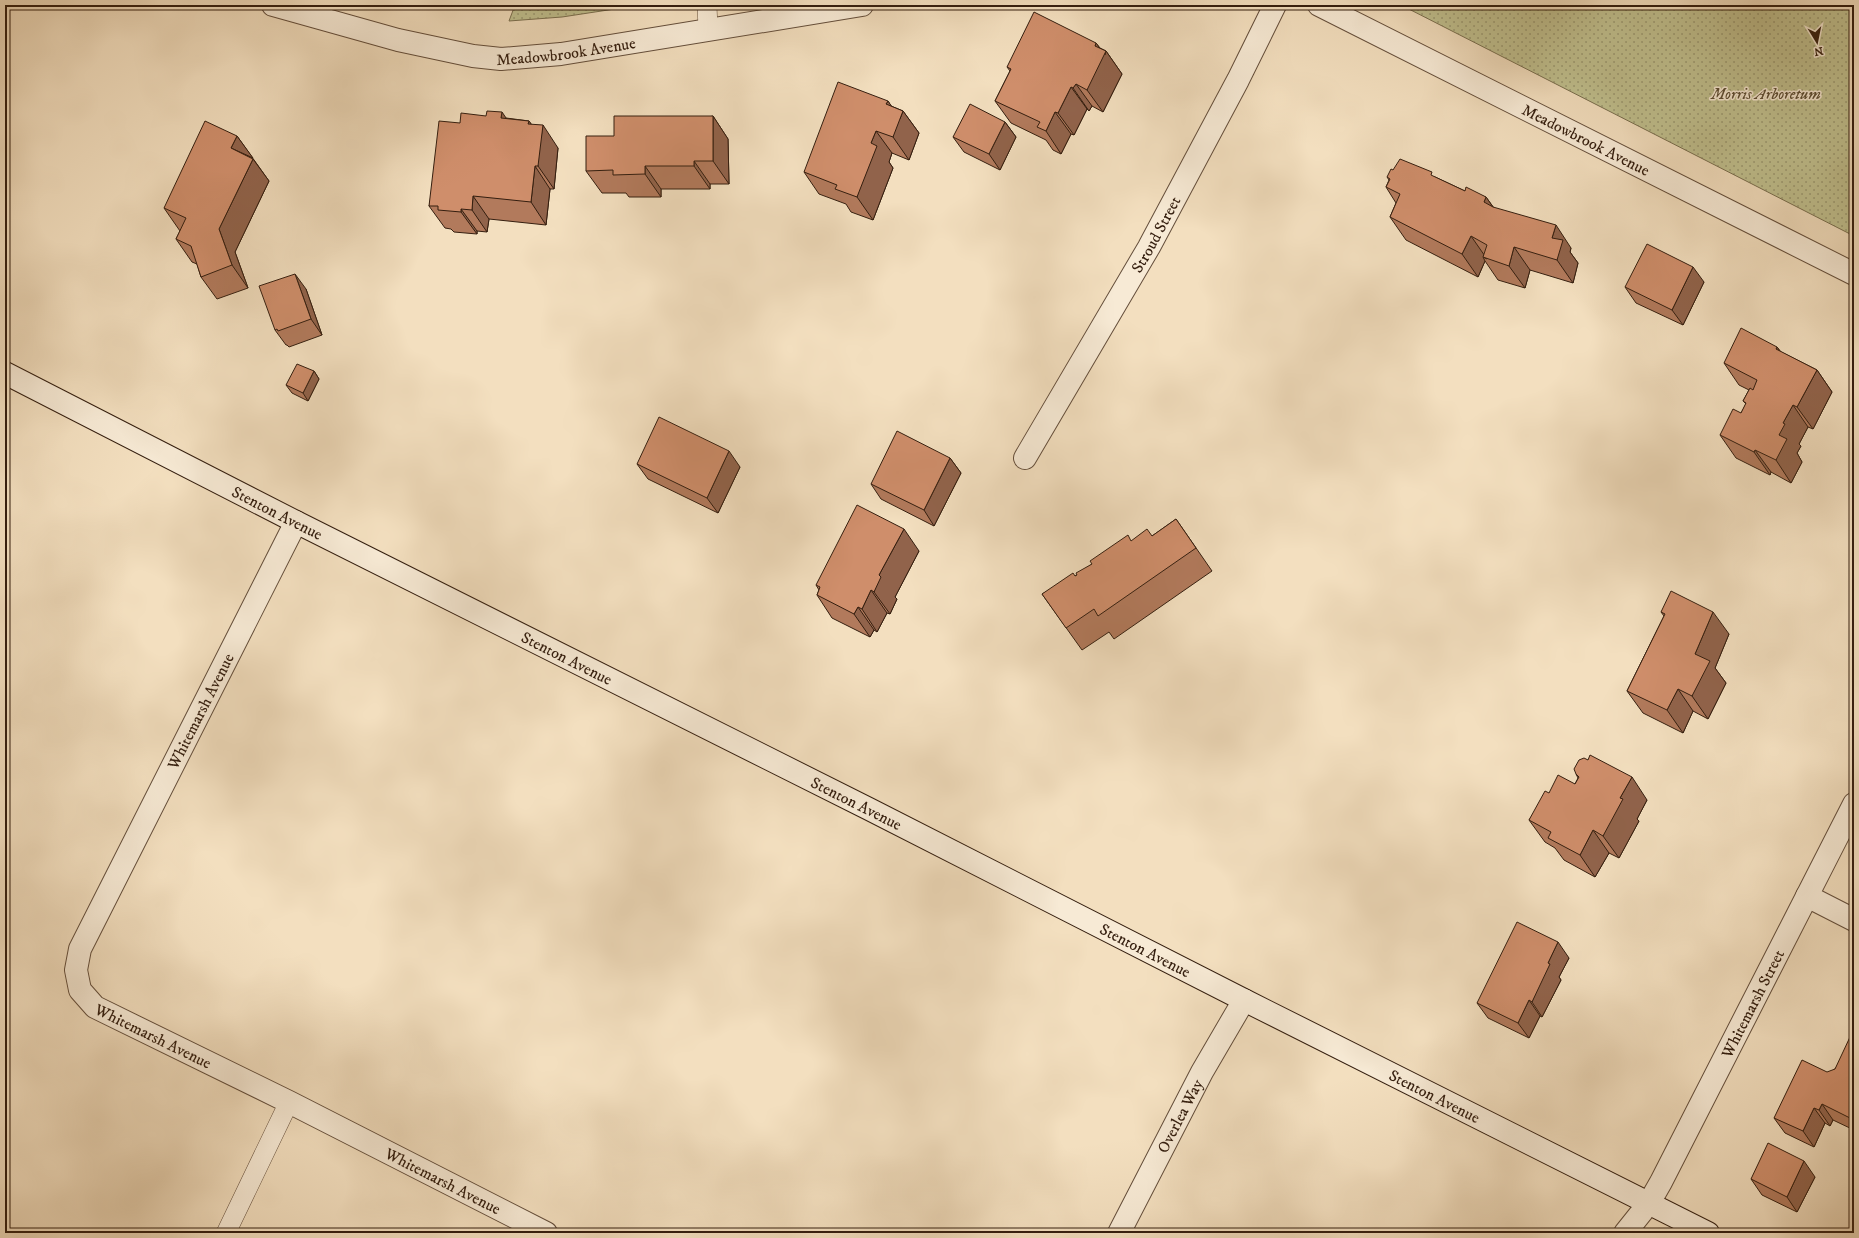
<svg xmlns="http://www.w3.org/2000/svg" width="1859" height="1238" font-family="'IM FELL DW Pica',serif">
<defs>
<pattern id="park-dots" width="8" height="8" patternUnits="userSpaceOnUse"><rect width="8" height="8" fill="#c0c08f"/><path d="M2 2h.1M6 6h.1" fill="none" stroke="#9d9b73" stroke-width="1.8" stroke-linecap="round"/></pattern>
</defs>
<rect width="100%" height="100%" fill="#f3dfbf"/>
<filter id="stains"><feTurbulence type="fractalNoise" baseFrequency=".005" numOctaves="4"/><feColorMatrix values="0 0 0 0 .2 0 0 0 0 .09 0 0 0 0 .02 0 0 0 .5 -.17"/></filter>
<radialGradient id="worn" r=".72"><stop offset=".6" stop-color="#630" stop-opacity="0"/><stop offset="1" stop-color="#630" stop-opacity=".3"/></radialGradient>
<path fill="url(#park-dots)" stroke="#7a6f4f" d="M515,5H641L562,17L509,21Z
M1401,5H1854V236Z"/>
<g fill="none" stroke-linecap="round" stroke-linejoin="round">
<defs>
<path id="lane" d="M707,5L708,29
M226,1233L289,1102"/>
<g id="street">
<path id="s1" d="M273,5L398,40L473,56L501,59L561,54L862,5"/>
<path id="s2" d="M1319,5L1854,274"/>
<path id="s3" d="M1025,458L1149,247L1238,80L1275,5"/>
<path id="s4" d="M296,522L80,949L76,970L80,990L95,1007L289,1102L546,1233"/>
<path d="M1807,896L1854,920"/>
<path id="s5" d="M1119,1233L1202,1072L1244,1000"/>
<path id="s6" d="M1625,1233L1649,1203L1661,1182L1854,804"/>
</g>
<g id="secondary">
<path id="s7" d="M5,373L296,522L869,809L1244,1000L1708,1233"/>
</g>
</defs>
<use href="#lane" stroke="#644e3b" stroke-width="20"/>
<use href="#street" stroke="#644e3b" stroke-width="24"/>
<use href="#secondary" stroke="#341e0f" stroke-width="24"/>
<use href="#lane" stroke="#f7ead5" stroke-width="19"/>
<use href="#street" stroke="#f7ead5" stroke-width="22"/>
<use href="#secondary" stroke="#f7ead5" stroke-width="22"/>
</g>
<path fill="#b27a5c" stroke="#341e0f" d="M1096,43L1100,48L1106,51L1122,74L1103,112L1092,106L1089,111L1087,109L1074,135L1071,134L1061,154L1053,150L1046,140L1011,123L995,101L1010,71L1007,67Z
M888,101L891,106L903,111L919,133L909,160L892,153L889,162L893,168L873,220L851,212L846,204L819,194L804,172Z
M713,116L728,139L729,184H710V189H661V197H629L626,193H602L586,171L614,136Z
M506,118L529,121L531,124L558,148L554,189H550L546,225L489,219L487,232L477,231V234L454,232L451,229L445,228L429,206L460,123Z
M1005,122L1016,137L1000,170L964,152L953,137Z
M237,136L269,181L235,252L248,288L217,299L201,277L197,264L192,262L176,239L180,231L164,208Z
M1387,177H1435L1465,191L1486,197L1494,208L1571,248L1570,252L1578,263L1573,283L1530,270L1525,288L1498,280L1485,261L1478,277L1406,240L1390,217L1396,203L1386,187L1389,180Z
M1704,282L1683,325L1636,303L1625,287Z
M306,289L322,335L289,347L287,345H286L275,330Z
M1777,347L1781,352L1817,370L1832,392L1813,429L1808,427L1799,444L1801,446L1797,453L1802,462L1791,483L1771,472L1770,475L1736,458L1720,435L1741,413L1746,404L1743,401L1749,390L1739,385L1724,363Z
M314,371L319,379L308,401L292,393L286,385Z
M950,458L961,473L934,526L881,499L871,484Z
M637,464L740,467L718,513L648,479Z
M1176,519L1212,571L1114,639L1109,632L1082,650L1042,594L1075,576L1092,564L1152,536Z
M919,551L895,597L897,599L890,614L887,613L877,632L874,630L870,637L832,618L817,595L819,590L816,585Z
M1661,612L1729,634L1715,668L1726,683L1708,719L1693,711L1683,733L1643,713L1627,691L1664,616Z
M1576,774L1647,800L1637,819L1639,821L1619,858L1609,853L1595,877L1564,860L1555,848L1545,842L1529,820L1549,793L1575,784L1578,778Z
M1569,958L1559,977L1561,980L1542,1017L1540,1016L1529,1038L1488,1018L1477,1003Z
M1854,1038V1130L1833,1120L1830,1126L1825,1123L1814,1147L1785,1133L1774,1118L1835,1069Z
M1815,1177L1797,1212L1762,1195L1751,1179Z"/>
<path fill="#91634b" stroke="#341e0f" d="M1096,43L1105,55L1106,51L1122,74L1103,112L1087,90L1095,46Z
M1076,84L1092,106L1089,111L1073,88Z
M1071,87L1087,109L1074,135L1058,113Z
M888,101L900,119L903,111L919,133L909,160L893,137L886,104Z
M502,112L517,134L501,118Z
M1055,112L1071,134L1061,154L1046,131Z
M713,116L728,139L729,184L713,161Z
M529,121L541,138L543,125L558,148L554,189L538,166L528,124Z
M1005,122L1016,137L1000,170L989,154Z
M876,131L892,153L889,162L893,168L873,220L857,197L871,143Z
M237,136L253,158L231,148Z
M253,159L269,181L235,252L248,288L232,265L219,229Z
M694,161L710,184V189L694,166Z
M535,166L550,189L546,225L531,202Z
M645,166L661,189V197L645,174Z
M473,196L489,219L487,232L472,210Z
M1486,197L1502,220L1484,202Z
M461,209L477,231V234L461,212Z
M1556,225L1571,248L1570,252L1578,263L1573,283L1557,260L1552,238Z
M1471,236L1487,259L1483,257L1485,261L1478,277L1462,254Z
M1514,247L1530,270L1525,288L1509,266Z
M1693,267L1704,282L1683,325L1672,310Z
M295,274L306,289L322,335L311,319Z
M1777,347L1793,369L1776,349Z
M1817,370L1832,392L1813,429L1797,407Z
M314,371L319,379L308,401L303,393Z
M1793,405L1808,427L1799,444L1801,446L1797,453L1802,462L1791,483L1776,460L1779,435L1783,423Z
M1755,450L1771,472L1770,475L1754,452Z
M729,451L740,467L718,513L707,498Z
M950,458L961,473L934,526L924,510Z
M904,529L919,551L895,597L897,599L890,614L874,592L879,575Z
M871,590L887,613L877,632L862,609Z
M858,607L874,630L870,637L854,614Z
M1713,612L1729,634L1715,668L1726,683L1708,719L1692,696L1695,654Z
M1678,689L1693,711L1683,733L1667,710Z
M1632,777L1647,800L1637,819L1639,821L1619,858L1603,836L1620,798Z
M1593,830L1609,853L1595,877L1580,855Z
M1558,942L1569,958L1559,977L1561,980L1542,1017L1532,1002L1548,963Z
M1529,1000L1540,1016L1529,1038L1518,1023Z
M1822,1104L1833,1120L1830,1126L1819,1110Z
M1814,1108L1825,1123L1814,1147L1803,1131Z
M1804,1161L1815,1177L1797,1212L1787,1197Z"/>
<path fill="#cf8e6b" stroke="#341e0f" d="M1034,12L1096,43L1095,46L1106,51L1087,90L1076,84L1073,88L1071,87L1058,113L1055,112L1046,131L1037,127L1040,122L995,101L1011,69L1007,67Z
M838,82L888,101L886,104L903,111L893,137L876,131L871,143L877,146L857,197L835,189L837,185L804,172Z
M970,104L1005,122L989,154L953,137Z
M487,111L502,112L501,118L529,121L528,124L543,125L538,166H535L531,202L473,196L472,210L461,209V212L438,210V206H429L439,121L460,123L461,113L486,116Z
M614,116H713V161H694V166H645V174L613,175V170L586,171V136H614Z
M205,121L237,136L231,148L253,159L219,229L232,265L201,277L191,246L176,239L186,218L164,208Z
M1400,159L1432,172L1431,175L1465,191L1466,187L1486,197L1484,202L1493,207L1556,225L1552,238L1563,240L1557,260L1514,247L1509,266L1483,257L1487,245L1471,236L1462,254L1390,217L1400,194L1386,187L1390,179L1387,177L1391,169L1393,170Z
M1647,244L1693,267L1672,310L1625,287Z
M295,274L311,319L278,331L277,329L275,330L259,286Z
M1741,328L1777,347L1776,349L1817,370L1797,407L1793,405L1783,423L1785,424L1779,435L1787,439L1776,460L1755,450L1754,452L1720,435L1733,409L1741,413L1746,403L1743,401L1750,388L1753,390L1757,380L1724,363Z
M297,364L314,371L303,393L286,385Z
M659,417L729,451L707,498L637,464Z
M897,431L950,458L924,510L871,484Z
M857,505L904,529L879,575L881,577L874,592L871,590L862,609L858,607L854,614L817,595L820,587L816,585Z
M1176,519L1196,548L1098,616L1094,609L1066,628L1042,594L1073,573L1075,576L1077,575L1076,573L1092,564L1090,561L1128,535L1131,541L1147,529L1152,536Z
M1671,591L1713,612L1695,654L1710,661L1692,696L1678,689L1667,710L1627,691L1665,614L1661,612Z
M1590,755L1632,777L1620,798L1623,799L1603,836L1593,830L1580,855L1548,838L1551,832L1529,820L1545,791L1549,793L1558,775L1575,784L1579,777L1576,774L1574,769L1579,760L1584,758L1588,760Z
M1517,922L1558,942L1548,963L1550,964L1532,1002L1529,1000L1518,1023L1477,1003Z
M1850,1037L1854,1038V1120L1822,1104L1819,1110L1814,1108L1803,1131L1774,1118L1802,1060L1827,1072L1835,1069Z
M1768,1143L1804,1161L1787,1197L1751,1179Z"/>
<g text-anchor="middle" stroke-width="3" stroke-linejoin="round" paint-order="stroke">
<g font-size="16" fill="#341e0f" stroke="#f7ead5">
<text dy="6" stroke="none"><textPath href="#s1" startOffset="300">Meadowbrook Avenue</textPath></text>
<text dy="6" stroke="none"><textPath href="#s2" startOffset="299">Meadowbrook Avenue</textPath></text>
<text dy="6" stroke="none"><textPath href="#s3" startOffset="259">Stroud Street</textPath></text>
<text dy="6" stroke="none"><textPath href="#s7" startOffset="306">Stenton Avenue</textPath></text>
<text dy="6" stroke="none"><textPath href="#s7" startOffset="630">Stenton Avenue</textPath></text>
<text transform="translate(200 711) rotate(-63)" y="6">Whitemarsh Avenue</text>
<text dy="6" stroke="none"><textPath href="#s7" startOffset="954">Stenton Avenue</textPath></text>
<text dy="6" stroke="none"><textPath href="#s7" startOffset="1278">Stenton Avenue</textPath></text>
<text dy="6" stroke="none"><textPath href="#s6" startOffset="263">Whitemarsh Street</textPath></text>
<text dy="6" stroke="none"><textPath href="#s4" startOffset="608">Whitemarsh Avenue</textPath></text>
<text dy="6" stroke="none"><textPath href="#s7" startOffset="1602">Stenton Avenue</textPath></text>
<text dy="6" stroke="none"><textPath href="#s5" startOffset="132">Overlea Way</textPath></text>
<text dy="6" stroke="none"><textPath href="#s4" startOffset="932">Whitemarsh Avenue</textPath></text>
</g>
<g font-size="16" font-style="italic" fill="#5e4f35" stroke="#f7ead5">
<text x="1766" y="99">Morris Arboretum</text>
</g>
</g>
<rect width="1859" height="1238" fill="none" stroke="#f3dfbf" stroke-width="20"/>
<rect x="6" y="6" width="1847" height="1226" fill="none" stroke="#341e0f" stroke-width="2"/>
<rect x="10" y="10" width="1839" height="1218" fill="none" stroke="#341e0f"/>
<g transform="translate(1817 42) rotate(170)" stroke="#f7ead5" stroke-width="3" paint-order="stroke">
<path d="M0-3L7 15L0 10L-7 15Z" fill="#341e0f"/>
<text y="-6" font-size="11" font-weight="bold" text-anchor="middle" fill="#341e0f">N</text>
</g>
<rect width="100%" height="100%" filter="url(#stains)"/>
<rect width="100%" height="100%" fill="url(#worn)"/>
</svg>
